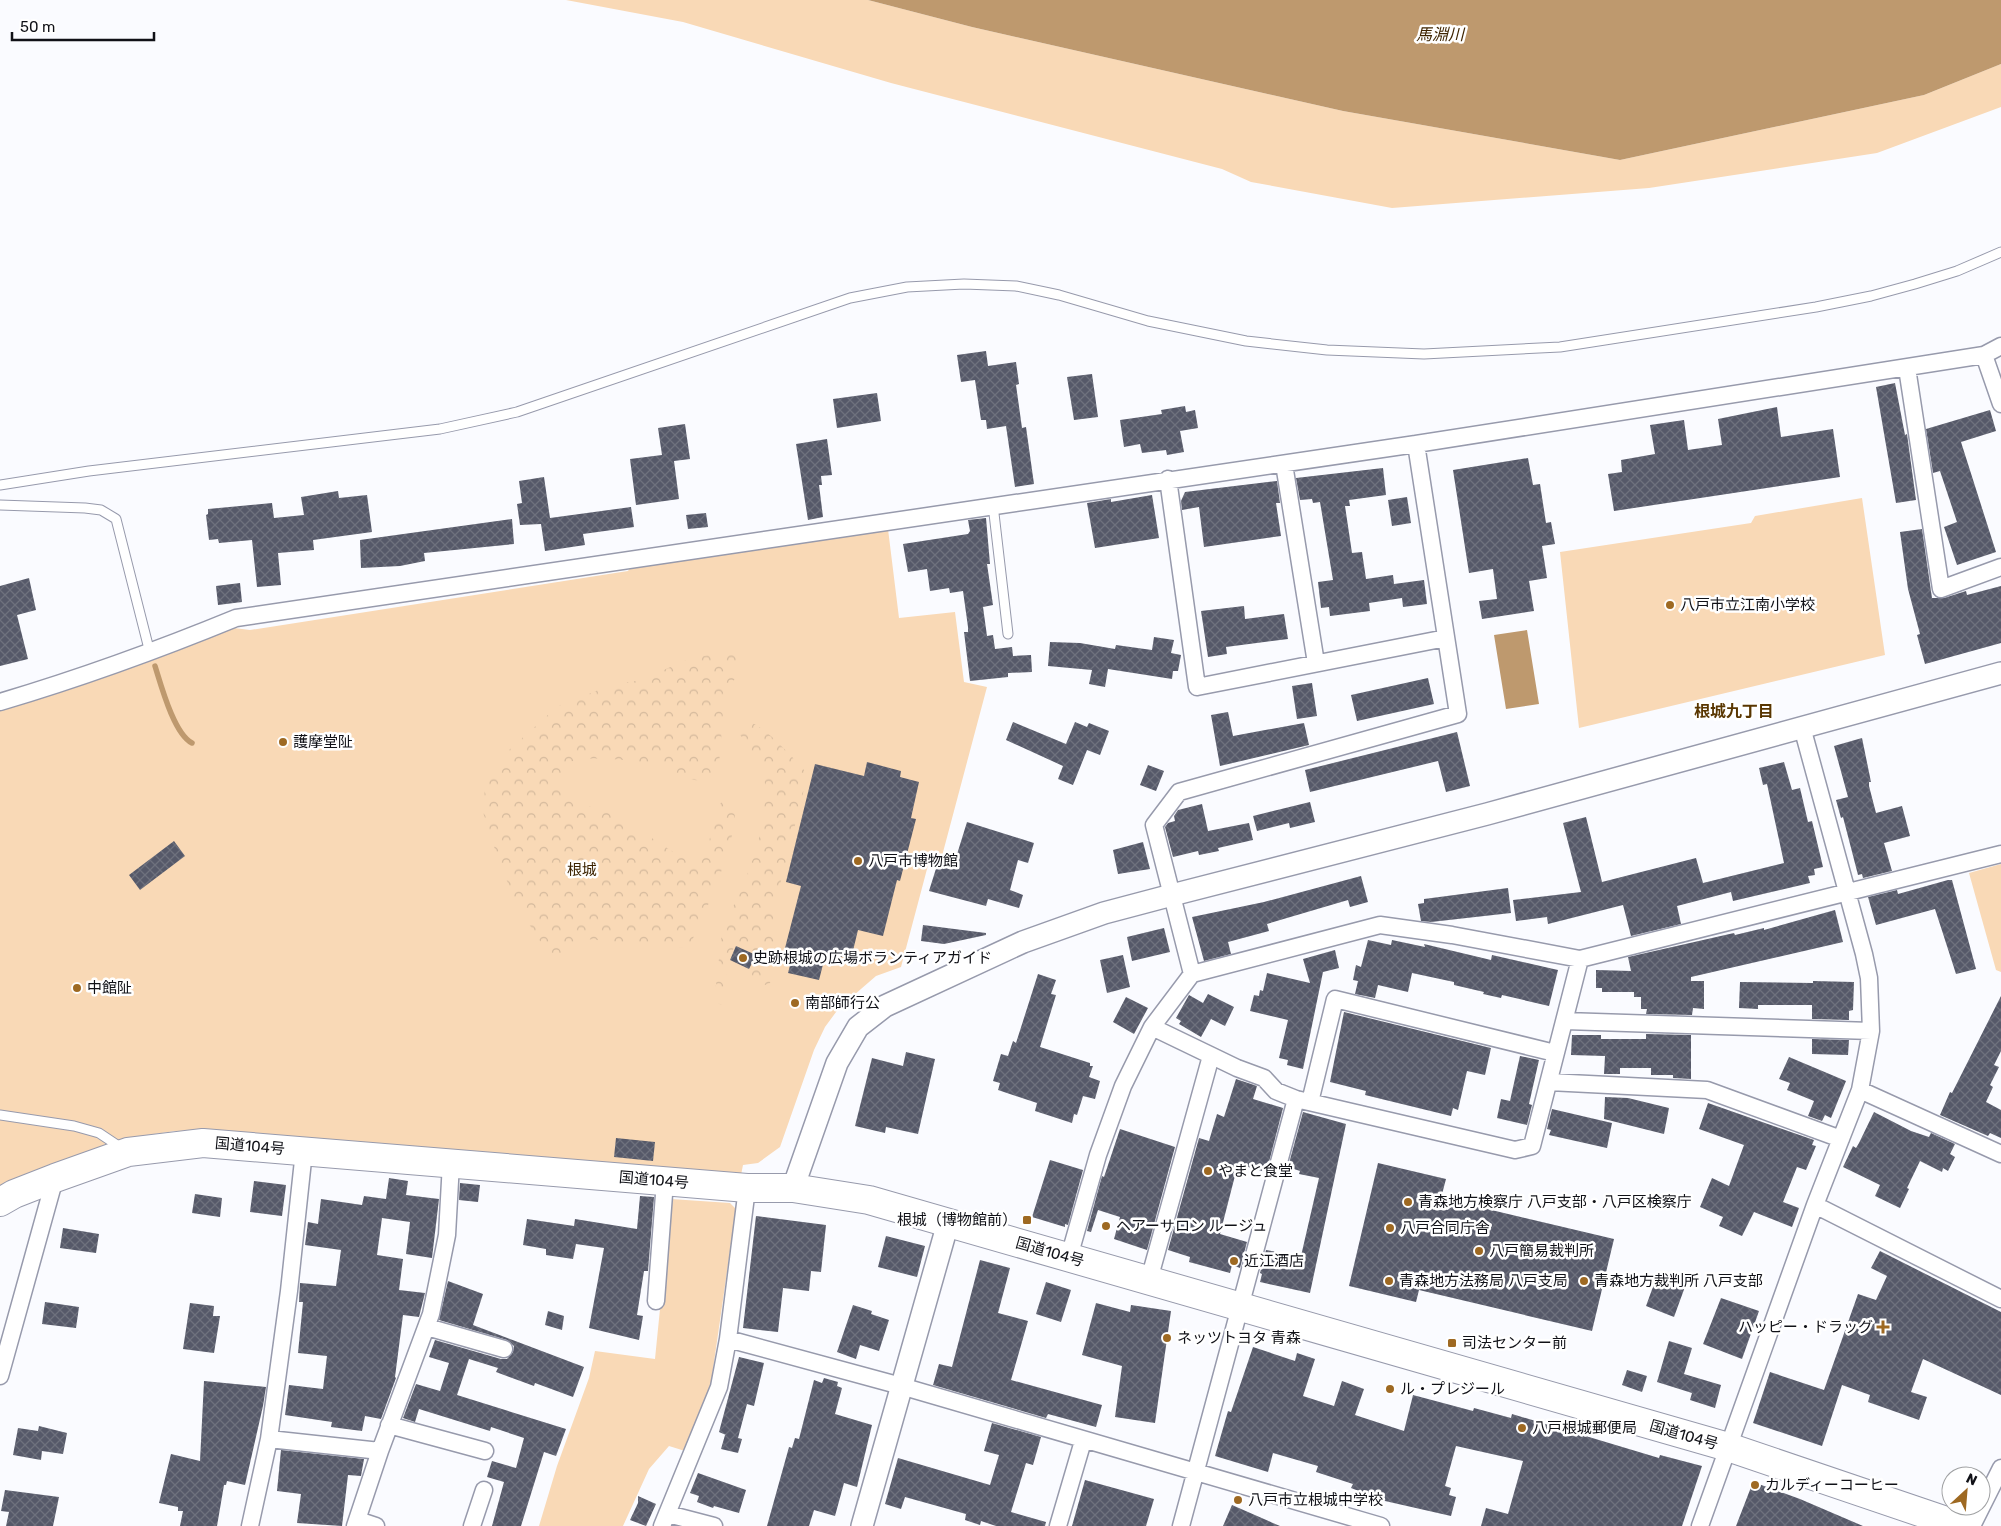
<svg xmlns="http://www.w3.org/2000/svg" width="2001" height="1526" font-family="Rubik,'Noto Sans JP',sans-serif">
<defs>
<pattern id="forest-crowns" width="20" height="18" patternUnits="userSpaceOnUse" patternTransform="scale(1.25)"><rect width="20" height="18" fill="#f9d9b6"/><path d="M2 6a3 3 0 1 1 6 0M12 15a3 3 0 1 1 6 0" fill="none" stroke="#d4b99c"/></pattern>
<pattern id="building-cross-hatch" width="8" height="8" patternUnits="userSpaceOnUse" patternTransform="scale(1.25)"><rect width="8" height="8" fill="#565969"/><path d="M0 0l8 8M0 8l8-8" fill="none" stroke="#6e717d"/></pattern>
</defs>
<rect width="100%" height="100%" fill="#fafbff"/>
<path fill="#f9d9b6" d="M566,0H868L972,27L1343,111L1620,160L1924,95L2001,64V107L1877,153L1649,188L1392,208L1251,182L1222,169L891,83L683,22Z
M1862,498L1885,655L1579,728L1560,552L1751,523L1755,516Z
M888,529L899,618L955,612L964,682L987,687L942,856L931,854L901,967L876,976L839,1008L825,1027L814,1050L780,1147L758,1163L743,1165L741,1175L220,1130L175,1131L128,1138L31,1172L0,1188V707L226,627L250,630L628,571L630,568Z
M2001,864V972L1996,970L1969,873Z
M671,1199L730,1203L736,1209L711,1383L685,1451L669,1446L649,1469L623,1526H539L557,1466L589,1378L595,1351L655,1359Z"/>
<path fill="url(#forest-crowns)" d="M729,652L737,653C746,668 727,688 724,705C721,720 722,763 716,772C713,775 707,779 703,780C690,783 676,771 664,767C646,761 587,754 570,762C563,766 561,774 558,781L563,793L577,802L618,816L681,857L696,862C717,847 707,814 726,797L732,799C746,826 703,918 690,945L681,948L576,938L567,958L556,957L540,941L518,907L499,862L483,812L485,787L492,771L510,749L558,706L611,685L641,680L691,658Z
M741,719C762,722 790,755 804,770L807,777L778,893L774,918L779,951L770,983L766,985C748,979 749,973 758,957L757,953L738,944L735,945L728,960L724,1002L722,1005L714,1002L722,932L750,868L762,828L766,790L762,766L738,732L737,724Z"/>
<path fill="#be996e" d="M868,0H2001V64L1924,95L1620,160L1343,111L972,27Z
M1527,630L1539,704L1506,709L1494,635Z"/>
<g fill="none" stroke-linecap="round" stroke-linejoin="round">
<path stroke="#be996e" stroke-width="5.5" d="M155,666C161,685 174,734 192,743"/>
</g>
<path fill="url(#building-cross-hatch)" d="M986,351L988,366L1016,362L1019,384L1016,385L1022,428L1026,427L1034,484L1015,487L1006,426L987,429L986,420H981L975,380L961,382L957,355Z
M1092,374L1098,417L1074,420L1067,377Z
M1895,383L1905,435L1907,434L1916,500L1896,503L1876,387Z
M877,393L881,421L837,428L833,399Z
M1185,406L1186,412L1195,410L1198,428L1180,431L1184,452L1167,455L1166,450L1142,453L1140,444L1124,447L1120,420L1162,414L1161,410Z
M1777,407L1781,437L1833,429L1840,477L1614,511L1608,474L1622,472L1621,460L1655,454L1650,425L1684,420L1688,450L1722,445L1718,419Z
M1990,410L1996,431L1961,442L1996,552L1957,565L1944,527L1957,522L1940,471L1933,473L1926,429Z
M685,424L690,459L674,461L679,499L636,505L630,459L662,455L658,428Z
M827,439L832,475L821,476L822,485H819L823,517L808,520L796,444Z
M1528,458L1533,485L1540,484L1546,523L1551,522L1555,544L1542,546L1547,578L1529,581L1534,611L1482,619L1479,601L1497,599L1493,569L1469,573L1453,470Z
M1383,468L1386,495L1349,500L1350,506H1345L1352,553L1362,552L1366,579L1393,575L1394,584L1424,580L1427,604L1403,607L1402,598L1369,603L1370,611L1330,616L1329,607L1321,608L1318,582L1333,580L1320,502L1313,503L1312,499L1300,500L1296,478Z
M544,477L550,518L631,507L634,527L583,534L585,545L545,551L541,524L520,525L517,504L522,503L519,481Z
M1277,481L1280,503H1276L1281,536L1204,547L1199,507L1182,510L1181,501L1185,492Z
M338,491L339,498L367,495L372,532L313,540L314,550L278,553L281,585L257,587L252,540L219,543L218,539L209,540L206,515L208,514V509L272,503L274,518L304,515L301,497Z
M1152,495L1159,538L1095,548L1087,503L1111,499V502Z
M1407,497L1411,523L1392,526L1388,500Z
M706,513L708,527L688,529L686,515Z
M986,518L990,564H987L993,605L983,607L987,636L993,635L995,649L1012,647L1013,656L1031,655L1032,672L1008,673V677L970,681L964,632H968V627L963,591L950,593L949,588L930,591L927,569L908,572L903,544L968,534L970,531L968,520Z
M512,519L514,544L424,553L425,561L400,566L361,568L360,540Z
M1922,529L1932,598H1944L1966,591L1967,595L2001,586V643L1925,664L1917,635L1920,634L1908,589L1900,532Z
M29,578L36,610L17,615L28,659L0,666V586Z
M240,583L242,602L218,605L216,586Z
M1244,606L1245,619L1284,614L1288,639L1226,647L1227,654L1208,657L1201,611Z
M1154,637L1174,640L1171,653L1181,655L1178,671H1173L1172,679L1108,669L1105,687L1089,684L1092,670L1048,666L1050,642L1080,643L1115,649L1116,645L1152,650Z
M1428,678L1434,704L1357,721L1351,695Z
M1312,683L1317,716L1297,719L1292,686Z
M1228,712L1233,736L1304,723L1309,745L1220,766L1211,715Z
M1013,722L1066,744L1075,722L1087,727L1089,723L1109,731L1100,755L1087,750L1073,785L1058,779L1063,766L1006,740Z
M1457,732L1470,786L1446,792L1438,761L1310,792L1305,770Z
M1862,738L1871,782H1869V786L1876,813L1902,806L1910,836L1884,843L1892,871L1863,878L1862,874L1858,875L1843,817L1841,818L1836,800L1848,797L1834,746Z
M867,762L901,771L900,777L919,782L911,818L916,819L900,881L897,880L883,936L858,930L851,959L826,953L819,980L788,973L794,950L785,948L801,886L786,882L815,764L864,776Z
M1784,762L1792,790L1800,788L1808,822L1812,821L1823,867L1814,869L1815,875L1808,876L1810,883L1733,901L1731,892L1677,906L1681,924L1631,936L1623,905L1548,924L1547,917L1516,921L1513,900L1581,892L1563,823L1586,817L1602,882L1696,858L1703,883L1784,863L1767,784L1763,785L1759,768Z
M1148,765L1164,771L1156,791L1140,785Z
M1310,802L1315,822L1290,828L1289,823L1257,831L1253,816Z
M1202,804L1208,831L1249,823L1253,840L1218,848L1219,851L1199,855L1198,851L1173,857L1165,827L1168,823L1175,821L1174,816L1178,810Z
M967,822L1034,843L1028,863L1018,860L1010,890L1023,895L1019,908L988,899L986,906L929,891L939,859L954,864Z
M174,841L185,856L140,890L129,875Z
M1143,842L1150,869L1118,874L1113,850Z
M1361,876L1368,902L1350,907L1348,900L1267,924L1269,931L1228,942L1231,954L1204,961L1192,917L1264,902Z
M1948,880H1952L1976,969L1956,974L1935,909L1876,925L1868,897L1897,890L1898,894Z
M1508,888L1511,913L1431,922L1421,921L1418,904L1424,903V899Z
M1835,910L1843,942L1691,977V981H1704V1009L1693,1008L1692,1015L1646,1014L1647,1009H1641V997H1634V992H1602V988H1596V970L1631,971L1628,957L1734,933L1735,935L1764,928V930Z
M923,925L986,933V935L944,944L921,941Z
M1164,928L1170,952L1132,961L1127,937Z
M1368,940L1391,945L1392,940L1425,947L1424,944L1491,960L1492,955L1558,970L1549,1006L1502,995L1501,998L1483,994L1484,992L1454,985V982L1412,973L1408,992L1378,985L1375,998L1355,994L1358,981L1353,980L1356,965L1361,967Z
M736,946L756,955L749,969L730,960Z
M1335,950L1339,968L1323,972L1303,1069L1287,1065L1288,1060L1279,1058L1288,1020L1250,1011L1254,995L1259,996L1260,990L1263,991L1267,973L1310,983L1303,959Z
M1123,955L1130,987L1107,993L1100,960Z
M1038,974L1056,980L1051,994L1056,995L1040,1047L1090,1063V1066H1093L1089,1077L1100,1081L1095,1099L1083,1096L1077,1115L1074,1114L1072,1123L1035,1111L1037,1103L998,1090L1000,1083L993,1081L1001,1054L1008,1056L1013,1041L1016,1043Z
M1813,981L1854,982L1853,1010L1849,1011V1020L1812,1019V1005H1758V1009L1739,1008L1740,982L1813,983Z
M1208,994L1234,1007L1225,1026L1211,1019L1201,1037L1179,1024L1181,1021L1176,1018L1189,995L1203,1003Z
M2001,996V1051L1994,1065L1999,1067L1990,1085L1993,1087L1986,1102L2001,1110V1138L1990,1133L1988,1136L1940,1115L1950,1092L1952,1093Z
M1126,997L1148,1008L1134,1034L1113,1022Z
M1344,1012L1491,1048L1485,1075L1467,1071L1458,1110L1453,1108L1451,1116L1365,1095L1366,1091L1330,1082Z
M1646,1034L1691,1035V1079L1673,1078V1075H1651V1068H1620V1074H1604L1605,1056L1571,1055L1572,1035H1601V1039H1646Z
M1812,1039L1849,1040L1848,1055L1812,1054Z
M906,1052L935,1059L918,1134L886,1127L885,1133L855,1126L872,1058L903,1066Z
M1520,1056L1539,1060L1529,1104L1532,1105L1527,1125L1497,1118L1501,1099L1510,1101Z
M1789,1057L1846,1081L1831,1118L1825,1115L1822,1121L1808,1116L1814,1101L1787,1090L1790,1083L1779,1079Z
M1236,1079L1257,1086L1253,1099L1283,1108L1269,1162L1264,1164L1262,1171L1238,1164L1220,1234L1247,1242L1240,1268L1232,1265L1230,1273L1189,1262L1190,1257L1168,1250L1199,1138L1209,1141L1217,1114L1224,1117Z
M1605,1097L1628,1098L1669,1108L1664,1134L1604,1119Z
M1708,1103L1814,1140L1812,1145L1816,1146L1806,1170L1797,1167L1783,1202L1799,1208L1792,1227L1754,1212L1742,1236L1719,1226L1723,1217L1700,1207L1712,1178L1729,1186L1744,1145L1699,1129Z
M1552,1109L1612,1123L1607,1148L1549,1135L1551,1130L1547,1129Z
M1303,1112L1346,1124L1310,1293L1260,1282L1262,1274L1260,1273L1266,1250L1301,1256L1319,1178L1299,1174L1300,1171L1288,1167Z
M1874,1112L1911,1131L1929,1137L1931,1133L1955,1144L1950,1154L1955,1157L1948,1171L1943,1168L1942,1172L1920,1161L1907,1188L1909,1189L1900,1208L1875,1196L1880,1185L1843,1167L1853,1146L1856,1148L1859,1143Z
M1120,1129L1175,1147L1147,1250L1114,1239L1120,1217L1098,1210L1091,1232L1087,1231L1102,1176L1104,1177Z
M616,1138L655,1142L653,1161L614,1157Z
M1050,1160L1083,1170L1068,1225L1065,1224V1227L1032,1217Z
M1378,1163L1446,1179L1441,1198L1614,1239L1592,1331L1419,1290L1416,1302L1349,1286Z
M389,1178L408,1181L406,1195L439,1199L432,1258L406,1254L410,1222L382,1218L377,1255L403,1259L399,1290L425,1293L419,1317L403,1315L395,1377L396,1378L381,1419L365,1416L362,1431L331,1427L332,1422L285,1415L289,1385L323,1389L327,1356L298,1353L303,1302H299L300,1283L336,1286L341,1250L305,1245L308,1222L318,1224L321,1199L362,1205L364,1196L386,1199Z
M254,1181L286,1185L282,1216L250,1212Z
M460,1183L480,1185L478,1202L459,1200Z
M195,1194L222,1198L220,1217L192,1213Z
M640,1196L654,1197L648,1271H644L637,1315L643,1316L639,1340L589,1328L604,1248L576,1244L573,1259L546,1255V1249L523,1245L527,1219L574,1226L575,1219L637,1229Z
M756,1216L826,1225L821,1272L811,1271L809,1291L783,1288L778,1332L743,1328Z
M63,1228L99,1234L96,1253L60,1248Z
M886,1236L925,1246L917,1277L878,1267Z
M1880,1251L2001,1312V1395L1923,1359L1911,1392L1927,1397L1919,1420L1868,1402L1870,1395L1842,1385L1822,1446L1753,1423L1770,1372L1824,1390L1858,1294L1876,1300L1887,1276L1871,1268Z
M980,1260L1010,1268L998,1313L1028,1321L1011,1380L1102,1405L1096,1427L1048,1414L1046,1418L933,1385L939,1364L952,1367Z
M1658,1273L1686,1284L1674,1317L1646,1306Z
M448,1281L483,1294L473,1325L584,1367L573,1397L535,1383L534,1386L496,1372L498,1368L469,1359L457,1395L566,1429L556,1456L544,1452L521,1526H492L504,1482L487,1477L492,1461L516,1468L524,1438L491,1427L490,1431L419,1409L415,1422L403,1418L416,1384L440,1391L449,1363L429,1357L435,1340L501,1359H507L513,1352L514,1346L507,1340L439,1320Z
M1046,1282L1071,1290L1061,1322L1036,1314Z
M1721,1298L1759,1311L1742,1359L1703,1344Z
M45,1302L79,1307L76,1328L42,1324Z
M190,1303L214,1306L213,1316H220L214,1353L183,1349Z
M1096,1303L1130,1312L1131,1305L1171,1311L1155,1423L1115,1417L1122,1366L1082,1355Z
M853,1305L872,1311L871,1314L889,1320L879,1351L860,1345L856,1359L837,1352Z
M548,1311L564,1316L562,1330L545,1325Z
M1669,1341L1692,1348L1684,1374L1721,1385L1715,1408L1690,1400L1692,1393L1657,1382Z
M1253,1347L1295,1361L1297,1353L1315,1359L1303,1396L1334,1406L1342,1381L1364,1389L1355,1415L1404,1431L1413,1395L1473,1411L1474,1408L1511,1418L1512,1414L1659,1458L1660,1455L1702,1466L1682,1526H1481L1486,1508L1508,1514L1523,1461L1456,1446L1445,1486L1451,1488L1449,1495L1456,1497L1451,1516L1385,1501L1351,1488L1353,1484L1316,1472L1318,1466L1273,1453L1268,1472L1215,1456L1228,1411L1231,1412Z
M739,1357L764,1363L754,1406L747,1404L738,1438L742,1439L738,1453L721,1449L725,1435H726L719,1432Z
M1627,1370L1647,1376L1642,1392L1622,1385Z
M824,1378L838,1382L837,1386L842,1388L835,1414L872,1425L857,1487L844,1483L835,1516L814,1510L809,1526H767L789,1447L792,1448L795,1438L799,1439L814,1380L822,1383Z
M204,1381L266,1387L263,1406L245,1485L227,1481L226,1485H224L217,1526H180L183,1511H178V1507L159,1503L171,1454L200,1461Z
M992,1423L1041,1437L1033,1465L1026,1463L1011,1512L1046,1522L1045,1526H996L981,1521L980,1525L965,1520L966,1514L905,1497L901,1509L885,1504L898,1458L990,1485L999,1455L984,1451Z
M39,1426L67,1433L63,1454L42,1451L41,1460L13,1455L18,1428L38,1431Z
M281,1450L364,1459L361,1476L348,1475L342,1526L297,1523L301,1494L277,1491Z
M698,1473L746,1490L739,1513L714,1506L713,1508L697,1502L699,1496L690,1493Z
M1085,1480L1154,1499L1146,1526H1072Z
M1753,1482L1800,1499L1863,1526H1736Z
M5,1490L59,1497L53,1526H6L9,1512L1,1511Z
M638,1496L656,1504L646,1526L630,1520L638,1503Z
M1232,1505L1280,1526H1223Z"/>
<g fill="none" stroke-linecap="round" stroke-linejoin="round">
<defs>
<path id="service" d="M0,485L89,471L440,429L517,412L850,298L907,287L964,284L1016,286L1059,295L1148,321L1246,341L1327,350L1424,354L1560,347L1816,307L1871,296L1915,284L1957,271L2001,252
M0,505L85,508L101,510L116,519L150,653
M993,505L1008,634
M0,1115L74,1126L99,1133L123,1149"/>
<path id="minor" d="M1984,355L2001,404
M1907,368L1941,589L2001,567
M1284,464L1316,663
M1168,479L1197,687L1446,638
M0,702C81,678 158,650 236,618L1416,444L1984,355L2001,346
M1192,974L1154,825L1179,792L1458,714L1416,444
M1565,1021L1871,1031
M1152,1027L1237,1068L1264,1078L1276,1091L1296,1099L1515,1150L1532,1146L1580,959
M1549,1082L1707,1090L1841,1139
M1860,1090L2001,1154
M1310,1102L1335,999L1555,1053
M1815,1205L2001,1299
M1069,1257L1098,1155L1123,1086L1152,1027L1192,974L1380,925L1452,935L1580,959L2001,854
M1149,1280L1211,1056
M656,1301L665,1181
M427,1327L504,1349
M728,1339L901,1386L1381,1526
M0,1376L55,1178
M389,1425L485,1451
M269,1439L380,1451
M668,1514L714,1526
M358,1520L376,1526
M250,1526L269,1439L289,1291L304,1151
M355,1526L380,1451L431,1314L447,1235L451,1163
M472,1526L484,1490
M662,1526L719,1387L728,1339L747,1188
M1058,1526L1083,1441
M1181,1526L1296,1099
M1700,1526L1815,1205L1860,1090L1871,1031L1869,978L1864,954L1802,727
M1972,1526L2001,1468"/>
<path id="tertiary" d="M793,1188L837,1063L858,1027L885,1006L1023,942L1104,913L1172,895L1487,814L2001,673
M862,1526L948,1223"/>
<path id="trunk" d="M0,1202L14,1194L55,1178L128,1152L203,1143L747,1188H793L869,1200L1728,1447L1961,1526"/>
</defs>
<use href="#service" stroke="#979aac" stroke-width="11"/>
<use href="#minor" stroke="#979aac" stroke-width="19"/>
<use href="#tertiary" stroke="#979aac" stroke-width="24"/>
<use href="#trunk" stroke="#979aac" stroke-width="30"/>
<use href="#service" stroke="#fff" stroke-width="9"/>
<use href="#minor" stroke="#fff" stroke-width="16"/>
<use href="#tertiary" stroke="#fff" stroke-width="21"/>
<use href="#trunk" stroke="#fff" stroke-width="28"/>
</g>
<g fill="#9e6922" stroke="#fff" stroke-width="2">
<circle cx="1670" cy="605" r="5"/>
<circle cx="283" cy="742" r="5"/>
<circle cx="858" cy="861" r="5"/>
<circle cx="743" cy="958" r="5"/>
<circle cx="77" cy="988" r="5"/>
<circle cx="795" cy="1003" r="5"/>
<circle cx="1208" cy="1171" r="5"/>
<circle cx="1408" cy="1202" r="5"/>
<rect x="1022" y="1215" width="10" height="10" rx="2.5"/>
<circle cx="1106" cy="1226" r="5"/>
<circle cx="1390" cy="1228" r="5"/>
<circle cx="1479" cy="1251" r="5"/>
<circle cx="1234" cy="1261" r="5"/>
<circle cx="1389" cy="1281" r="5"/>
<circle cx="1584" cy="1281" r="5"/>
<path d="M1880.5 1319.5h5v5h5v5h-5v5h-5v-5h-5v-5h5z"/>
<circle cx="1167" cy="1338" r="5"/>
<rect x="1447" y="1338" width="10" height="10" rx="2.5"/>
<circle cx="1390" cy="1389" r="5"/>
<circle cx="1522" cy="1428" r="5"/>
<circle cx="1755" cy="1485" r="5"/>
<circle cx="1238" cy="1500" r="5"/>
</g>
<g text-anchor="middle" stroke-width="5" stroke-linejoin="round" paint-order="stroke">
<g font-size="15" fill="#101117" stroke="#fff" text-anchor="start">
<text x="1680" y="610">八戸市立江南小学校</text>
<text x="293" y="747">護摩堂阯</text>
<text x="868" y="866">八戸市博物館</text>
<text x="753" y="963">史跡根城の広場ボランティアガイド</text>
<text x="87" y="993">中館阯</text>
<text x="805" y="1008">南部師行公</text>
<text x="1218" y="1176">やまと食堂</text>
<text x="1418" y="1207">青森地方検察庁 八戸支部・八戸区検察庁</text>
<text x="1017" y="1225" text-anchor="end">根城（博物館前）</text>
<text x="1116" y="1231">ヘアーサロン ルージュ</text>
<text x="1400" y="1233">八戸合同庁舎</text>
<text x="1489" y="1256">八戸簡易裁判所</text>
<text x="1244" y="1266">近江酒店</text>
<text x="1399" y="1286">青森地方法務局 八戸支局</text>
<text x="1594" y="1286">青森地方裁判所 八戸支部</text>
<text x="1873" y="1332" text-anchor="end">ハッピー・ドラッグ</text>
<text x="1177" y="1343">ネッツトヨタ 青森</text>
<text x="1462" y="1348">司法センター前</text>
<text x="1400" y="1394">ル・プレジール</text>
<text x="1532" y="1433">八戸根城郵便局</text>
<text x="1765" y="1490">カルディーコーヒー</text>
<text x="1248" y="1505">八戸市立根城中学校</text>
</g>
<g font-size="15" fill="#3c2300" stroke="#fff">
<text x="582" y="875">根城</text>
</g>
<g font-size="15" fill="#101117" stroke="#fff">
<text transform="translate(250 1146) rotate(5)" y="5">国道104号</text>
<text transform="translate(654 1180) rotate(5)" y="5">国道104号</text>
<text transform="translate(1050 1252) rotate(16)" y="5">国道104号</text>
<text transform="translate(1684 1435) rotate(16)" y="5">国道104号</text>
</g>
<g font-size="16" font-style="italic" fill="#3e2400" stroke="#fff">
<text x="1440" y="40">馬淵川</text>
</g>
<g font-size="16" font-weight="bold" fill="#593600" stroke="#fff">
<text x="1734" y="717">根城九丁目</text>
</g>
</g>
<g transform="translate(1966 1491) rotate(26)"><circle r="24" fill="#ffffff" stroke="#9fa0a2"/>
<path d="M0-4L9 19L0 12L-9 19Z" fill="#9e6922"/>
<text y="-8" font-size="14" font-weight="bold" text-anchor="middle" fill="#101117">N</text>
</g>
<path d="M12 32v8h142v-8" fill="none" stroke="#101117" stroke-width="2.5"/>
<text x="20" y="32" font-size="15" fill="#101117" stroke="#ffffff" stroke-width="4" paint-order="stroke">50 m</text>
</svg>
